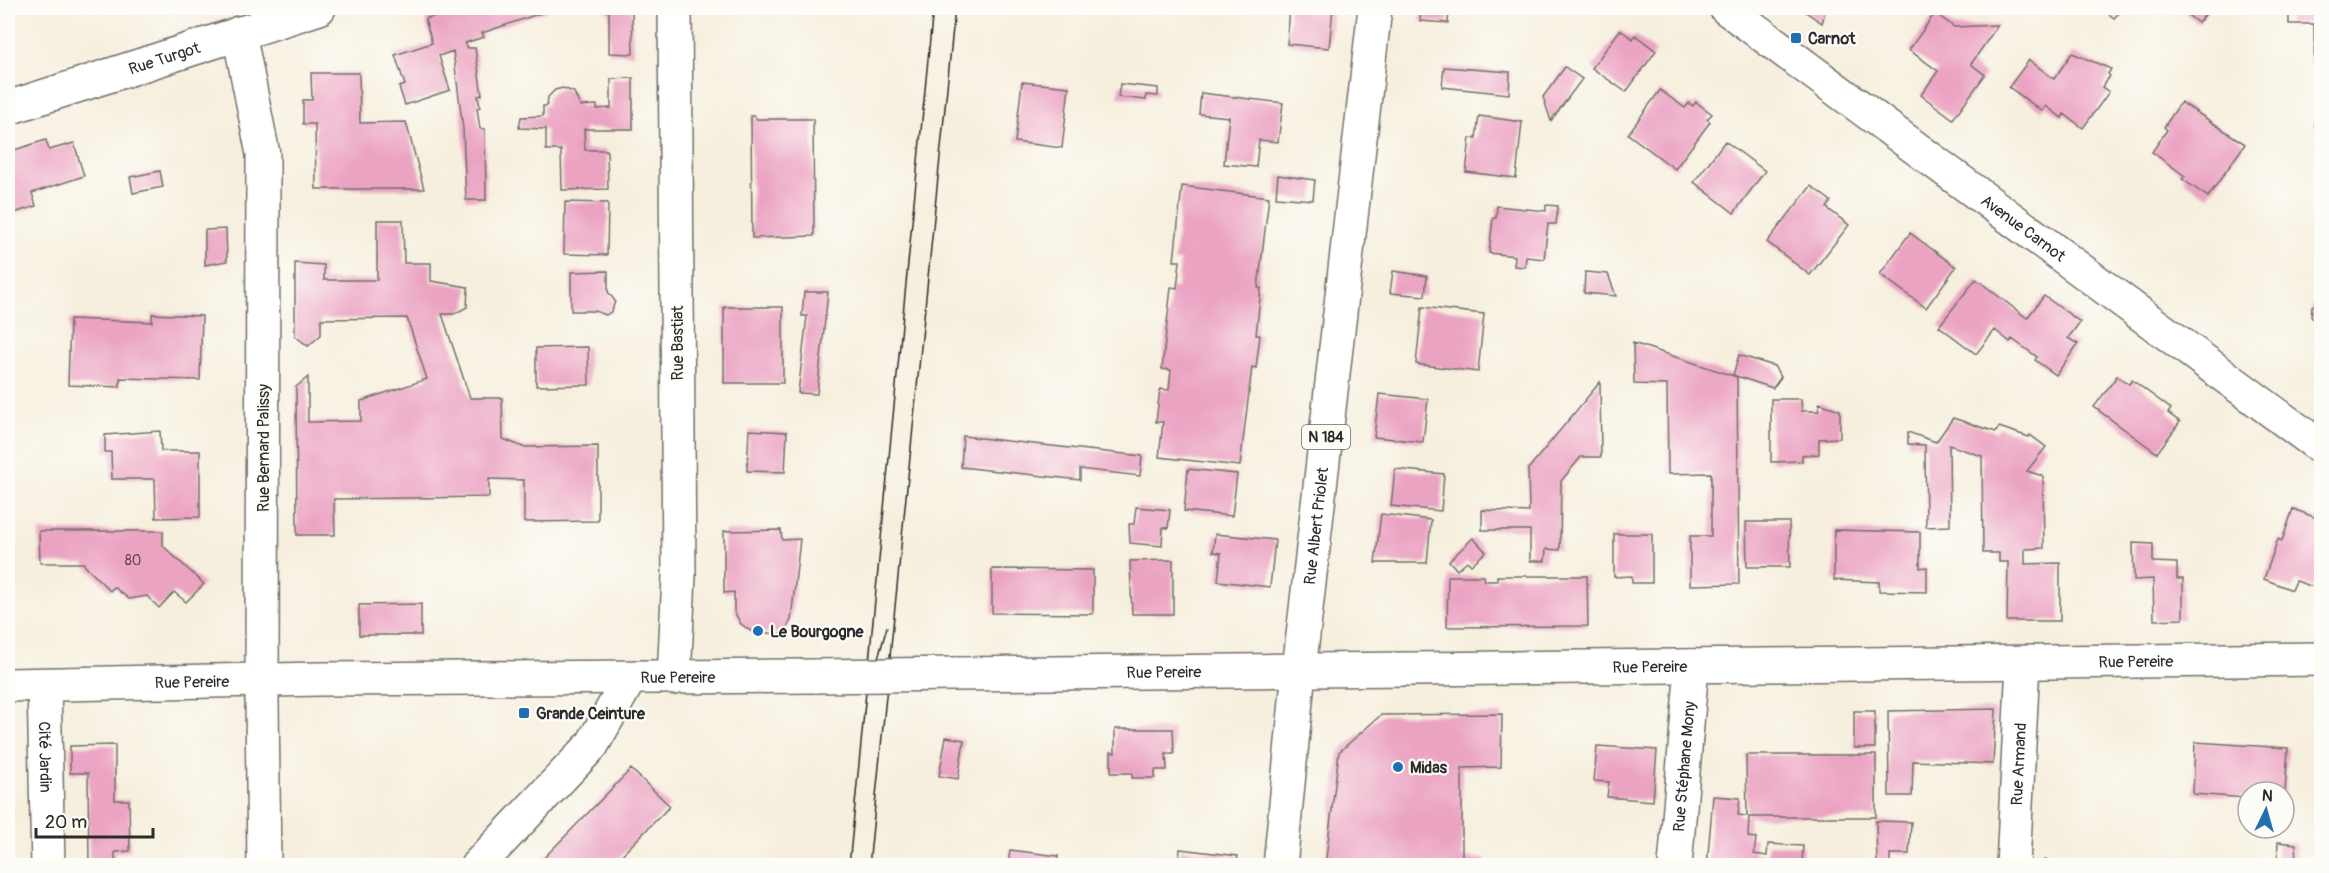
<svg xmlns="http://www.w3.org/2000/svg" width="2329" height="873" font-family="Pangolin,sans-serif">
<rect width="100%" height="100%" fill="#fdfcf7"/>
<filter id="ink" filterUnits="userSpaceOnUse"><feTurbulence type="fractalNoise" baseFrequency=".0167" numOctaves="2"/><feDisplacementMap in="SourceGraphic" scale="12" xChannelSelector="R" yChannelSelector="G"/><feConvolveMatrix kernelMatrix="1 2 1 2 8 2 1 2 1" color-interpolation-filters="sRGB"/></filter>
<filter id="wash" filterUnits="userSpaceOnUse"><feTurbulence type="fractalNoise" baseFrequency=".008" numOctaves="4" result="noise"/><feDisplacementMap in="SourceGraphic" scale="24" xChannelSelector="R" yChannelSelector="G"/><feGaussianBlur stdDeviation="1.35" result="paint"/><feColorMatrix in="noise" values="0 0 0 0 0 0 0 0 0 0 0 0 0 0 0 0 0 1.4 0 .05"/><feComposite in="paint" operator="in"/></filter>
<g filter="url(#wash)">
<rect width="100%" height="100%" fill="#f6efde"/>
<g id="blocks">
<path fill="#eba3c2" d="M458,8H556L482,33L484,37L465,43L468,48H475L482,95L478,96L480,107L477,108L480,129H485L486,200H466L463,129L453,51L439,56L450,90L405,105L399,87L405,85L395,55L432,43L425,19Z
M599,8H632L633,54L609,53V12Z
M1290,8H1333L1329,48L1287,44Z
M1421,8H1449L1448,23L1420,21Z
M1800,8H1826L1822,23Z
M2101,8H2124L2114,18Z
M2179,8H2211L2198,23Z
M2289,8H2322V126H2315L2314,24H2289Z
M1935,13L1954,27L1998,25L1971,64L1985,75L1953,119L1921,95L1938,71L1909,50Z
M1620,30L1633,39L1635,35L1656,51L1626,92L1592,68Z
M2072,53L2111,69L2108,74L2110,76L2102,87L2109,92L2083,128L2064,114L2062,118L2046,106L2042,111L2009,87L2029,60L2054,79Z
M1444,67L1510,72L1509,94L1442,87Z
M1565,67L1582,79L1551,121L1543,97Z
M311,73H359L360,123L406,122L424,189H316L315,124H303V100H312Z
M633,78V129H584L585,150H607L608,189L562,190L561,150H546V129L519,128L521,117L543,116V106H547L548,97L555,90L563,88L574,92L580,106L597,105V109L611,108V79Z
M1022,82L1069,87L1062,148L1015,142Z
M1120,84L1158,88V96L1146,95V100L1118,97Z
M1660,90L1685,108L1689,103L1693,106L1696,102L1712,114L1707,119L1710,122L1675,169L1628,134Z
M1201,93L1283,103L1278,142L1259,140L1256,167L1224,164L1229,117L1199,114Z
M2181,102L2245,144L2208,197L2182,179L2185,176L2152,152L2167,130L2164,127Z
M751,116H755L756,119H813L814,236L752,238Z
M1479,116L1522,122L1516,178L1466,172L1470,138H1476Z
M46,140L49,150L74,143L84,176L32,193L36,206L8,215V152Z
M1725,141L1765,171L1734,213L1694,182Z
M160,171L163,187L133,193L130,177Z
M1278,175L1315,180L1313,200L1276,197Z
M1182,186L1269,197L1258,288H1261L1256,335H1260L1256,368L1252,367L1240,466L1159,457L1163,422H1156L1160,389L1169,390L1171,370L1162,369L1171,287L1177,288L1180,261H1174Z
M1811,186L1831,201L1827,208L1849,225L1810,275L1767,242Z
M565,202L608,203L607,255L564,254Z
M1546,205L1558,206L1556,224H1548L1544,259L1526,257L1525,267L1514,266L1515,256L1489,253L1493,218H1496L1497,206L1546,211Z
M377,220H403L404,263H431V281L468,287L467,307L454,314H442L470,398H502L503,439L523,447L598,446V521L524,522V480L489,479V497L334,499L335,535H297L296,387L308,377V422L361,421V401L427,379L407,318L321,319V335L308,346L295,336V263L324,265V280H377Z
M226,229L227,261L205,265V230Z
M1910,233L1956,267L1926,308L1880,274Z
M608,271V292L615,301L612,311L606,315L595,311H571V272Z
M1393,271L1427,276L1425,296L1390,293Z
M1585,272L1608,274L1616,296L1584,293Z
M1976,279L2027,318L2044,296L2080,322L2068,338L2078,344L2056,375L2035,360L2037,357L2012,339L2010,342L1995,330L1976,354L1939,326Z
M804,292H828L817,394L798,393L807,316H802Z
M2322,302V321L2315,320L2311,317L2312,306Z
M724,307H783V383H724Z
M1422,307L1484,314L1478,372L1416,364Z
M152,314L202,316L200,380L120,378V387L68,385L70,319L152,322Z
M1633,343L1737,377L1739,584L1690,585V536H1711V473L1668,474L1667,385L1634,384Z
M588,347L589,385L536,386V348Z
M1739,355L1774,366L1781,377L1773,388L1733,375Z
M2117,376L2129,384L2132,380L2171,409L2168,413L2180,422L2157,453L2094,407Z
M1600,382L1601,457H1581L1561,481L1560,550L1546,549L1545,561H1530V530H1482V510L1529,512L1528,469Z
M1379,394L1428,399L1423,442L1374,437Z
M1771,399H1801L1802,411H1819V403L1840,410V438L1819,439V454L1802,455V461L1771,462Z
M1953,418L1996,432L1999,427L2029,437L2030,435L2046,447L2027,471L2043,476L2044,548L2025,549V564L2060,563V621H2007L2008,562H1999V553H1983L1982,456L1949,445L1950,526L1926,527L1925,445L1908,444V432L1936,442Z
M749,430L787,432L785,472L747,471Z
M160,431L161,451H200V517L156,518L155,479H112L111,452H105V435Z
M963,436L1142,456L1140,476L1080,469V480L961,467Z
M1188,469L1237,474L1232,516L1184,511Z
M1395,469L1444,474L1441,511L1391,506Z
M1136,507L1170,510L1168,528L1163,527L1162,546L1130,543L1129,524H1134Z
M2293,509L2322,520V590L2296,581L2292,590L2264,579L2278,539L2282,541Z
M8,514H10L11,562H8Z
M1381,514L1431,520L1427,563H1375Z
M1746,522H1789L1790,567H1747Z
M781,530L782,540L800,539L791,620L783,634L752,632L741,624L734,611V592L724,593V531Z
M1834,530L1920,532V568L1927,567V592L1879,591V582L1834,580Z
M39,531H163V546L204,584L186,602L174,592L159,608L147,596L129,599L114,587L110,591L85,566L84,563H40Z
M1215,534L1275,540L1270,587L1218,581L1221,553L1213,552Z
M1614,534H1652V583H1632V576L1614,577Z
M1473,538L1486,552L1471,565L1467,561L1457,570L1449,561Z
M2133,543L2153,544V562L2177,563V579H2183V619L2154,620L2153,579L2134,580Z
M1173,560V614H1132L1130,561Z
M992,569L1093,570V614L992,613Z
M1448,576H1484L1485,581H1497V576H1587L1588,626L1447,627Z
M421,604V635H359V605Z
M1996,709L1993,764L1913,761L1912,796H1889L1888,711Z
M1854,711H1875V748H1854Z
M1502,714L1501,767L1462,768V857L1485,859L1484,866H1325L1339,752L1381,715Z
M1115,729H1173L1174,754H1166L1167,770H1155V778H1132V773H1111V752L1115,753Z
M946,737L964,740L958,779L939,776Z
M2195,742L2288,748L2285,792H2248L2246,798L2193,794Z
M115,745V800H129L130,851L115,852V866H89L88,773H70V746Z
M1597,746L1657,750L1653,801L1607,797L1609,782L1594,781Z
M1746,755H1876V817H1749L1748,837L1756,838L1754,854L1767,856L1768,844L1803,846L1802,864L1758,861V866H1707L1713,796L1740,798L1738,815L1747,816Z
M631,769L670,806L611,866H536Z
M1876,821L1911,822L1909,854H1890V866H1877Z
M2278,842L2296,844L2295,866H2277Z
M1180,849L1238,856L1236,866H1178Z
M1010,850L1058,856L1057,866H1008Z
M2045,860L2066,863V866H2045Z
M1924,862L1959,864V866H1924Z"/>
</g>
</g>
<g filter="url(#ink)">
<use href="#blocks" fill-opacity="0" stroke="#72706a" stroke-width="1.5"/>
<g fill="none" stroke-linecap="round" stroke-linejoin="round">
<defs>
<g id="minor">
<path id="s1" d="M1726,8L2322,448"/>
<path d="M239,33L263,154L262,702L264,866"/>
<path id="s2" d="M8,108L319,8"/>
<path id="s3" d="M954,674L2322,659"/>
<path d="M674,678L679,576L675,8"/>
<path id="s4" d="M8,685L321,679L817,676"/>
<path id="s5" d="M44,685L48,866"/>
<path d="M477,866L592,745L630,678"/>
<path id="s6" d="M1675,866L1692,666"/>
<path id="s7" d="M2013,866L2023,663"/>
</g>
<g id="major">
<path id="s8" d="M1280,866L1299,670L1375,8"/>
</g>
</defs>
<use href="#minor" stroke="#72706a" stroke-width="36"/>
<use href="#major" stroke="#72706a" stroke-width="36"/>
<use href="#minor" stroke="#fff" stroke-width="33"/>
<use href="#major" stroke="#fff" stroke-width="33"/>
<path stroke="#2b2b2b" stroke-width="1.5" d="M873,676L887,627
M849,866L933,8
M869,866L955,8"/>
<defs>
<path id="minor-bridge" d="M817,676L954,674"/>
</defs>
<use href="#minor-bridge" stroke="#72706a" stroke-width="36" stroke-linecap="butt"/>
<use href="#minor-bridge" stroke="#fff" stroke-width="33"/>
</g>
</g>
<g fill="#1f6fb2" stroke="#fdfcf7" stroke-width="2">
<rect x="1790" y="32" width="12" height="12" rx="3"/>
<circle cx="758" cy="631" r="6"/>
<rect x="518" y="707" width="12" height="12" rx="3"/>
<circle cx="1398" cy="767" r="6"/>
</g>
<g text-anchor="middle" stroke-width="4.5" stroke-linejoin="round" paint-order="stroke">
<g font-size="14" fill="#5b4951">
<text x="133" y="565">80</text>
</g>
<rect fill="#fdfcf7" stroke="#6a6a68" stroke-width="1.5" x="1302" y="425" width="48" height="24" rx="4.5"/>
<g font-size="15" font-weight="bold" fill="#2b2b2b">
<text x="1326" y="442">N 184</text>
</g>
<g font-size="16" font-weight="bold" fill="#2b2b2b" stroke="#fdfcf7" text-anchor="start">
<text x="1808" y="44">Carnot</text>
<text x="770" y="637">Le Bourgogne</text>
<text x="536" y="719">Grande Ceinture</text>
<text x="1410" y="773">Midas</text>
</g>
<g font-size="16" fill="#2b2b2b" stroke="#fdfcf7">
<text dy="6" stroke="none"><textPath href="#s2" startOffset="164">Rue Turgot</textPath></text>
<text dy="6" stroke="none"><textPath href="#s1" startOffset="370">Avenue Carnot</textPath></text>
<text transform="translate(677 343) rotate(-90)" y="6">Rue Bastiat</text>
<text transform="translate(263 448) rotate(-90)" y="6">Rue Bernard Palissy</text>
<text dy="6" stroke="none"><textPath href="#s8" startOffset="342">Rue Albert Priolet</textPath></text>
<text dy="6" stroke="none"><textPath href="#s3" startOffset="1182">Rue Pereire</textPath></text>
<text dy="6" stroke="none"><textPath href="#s3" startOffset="696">Rue Pereire</textPath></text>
<text dy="6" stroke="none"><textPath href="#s3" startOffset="210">Rue Pereire</textPath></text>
<text dy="6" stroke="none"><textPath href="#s4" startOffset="670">Rue Pereire</textPath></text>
<text dy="6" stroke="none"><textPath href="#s4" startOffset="184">Rue Pereire</textPath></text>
<text dy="6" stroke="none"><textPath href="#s5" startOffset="72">Cité Jardin</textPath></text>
<text dy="6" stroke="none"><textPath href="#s7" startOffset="102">Rue Armand</textPath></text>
<text dy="6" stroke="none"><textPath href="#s6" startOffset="100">Rue Stéphane Mony</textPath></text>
</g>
</g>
<rect width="2329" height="873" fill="none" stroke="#fdfcf7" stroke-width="30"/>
<g transform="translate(2266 810) rotate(5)"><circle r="28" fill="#fdfcf7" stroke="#a9a8a5" stroke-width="1.5"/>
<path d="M0-4.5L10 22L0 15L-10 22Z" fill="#1f6fb2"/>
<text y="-9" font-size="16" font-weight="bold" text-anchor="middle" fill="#2b2b2b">N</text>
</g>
<path d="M36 828v9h117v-9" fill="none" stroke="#2b2b2b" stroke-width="3"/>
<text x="45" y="828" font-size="18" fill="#2b2b2b" stroke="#fdfcf7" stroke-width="4.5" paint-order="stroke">20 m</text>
</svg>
